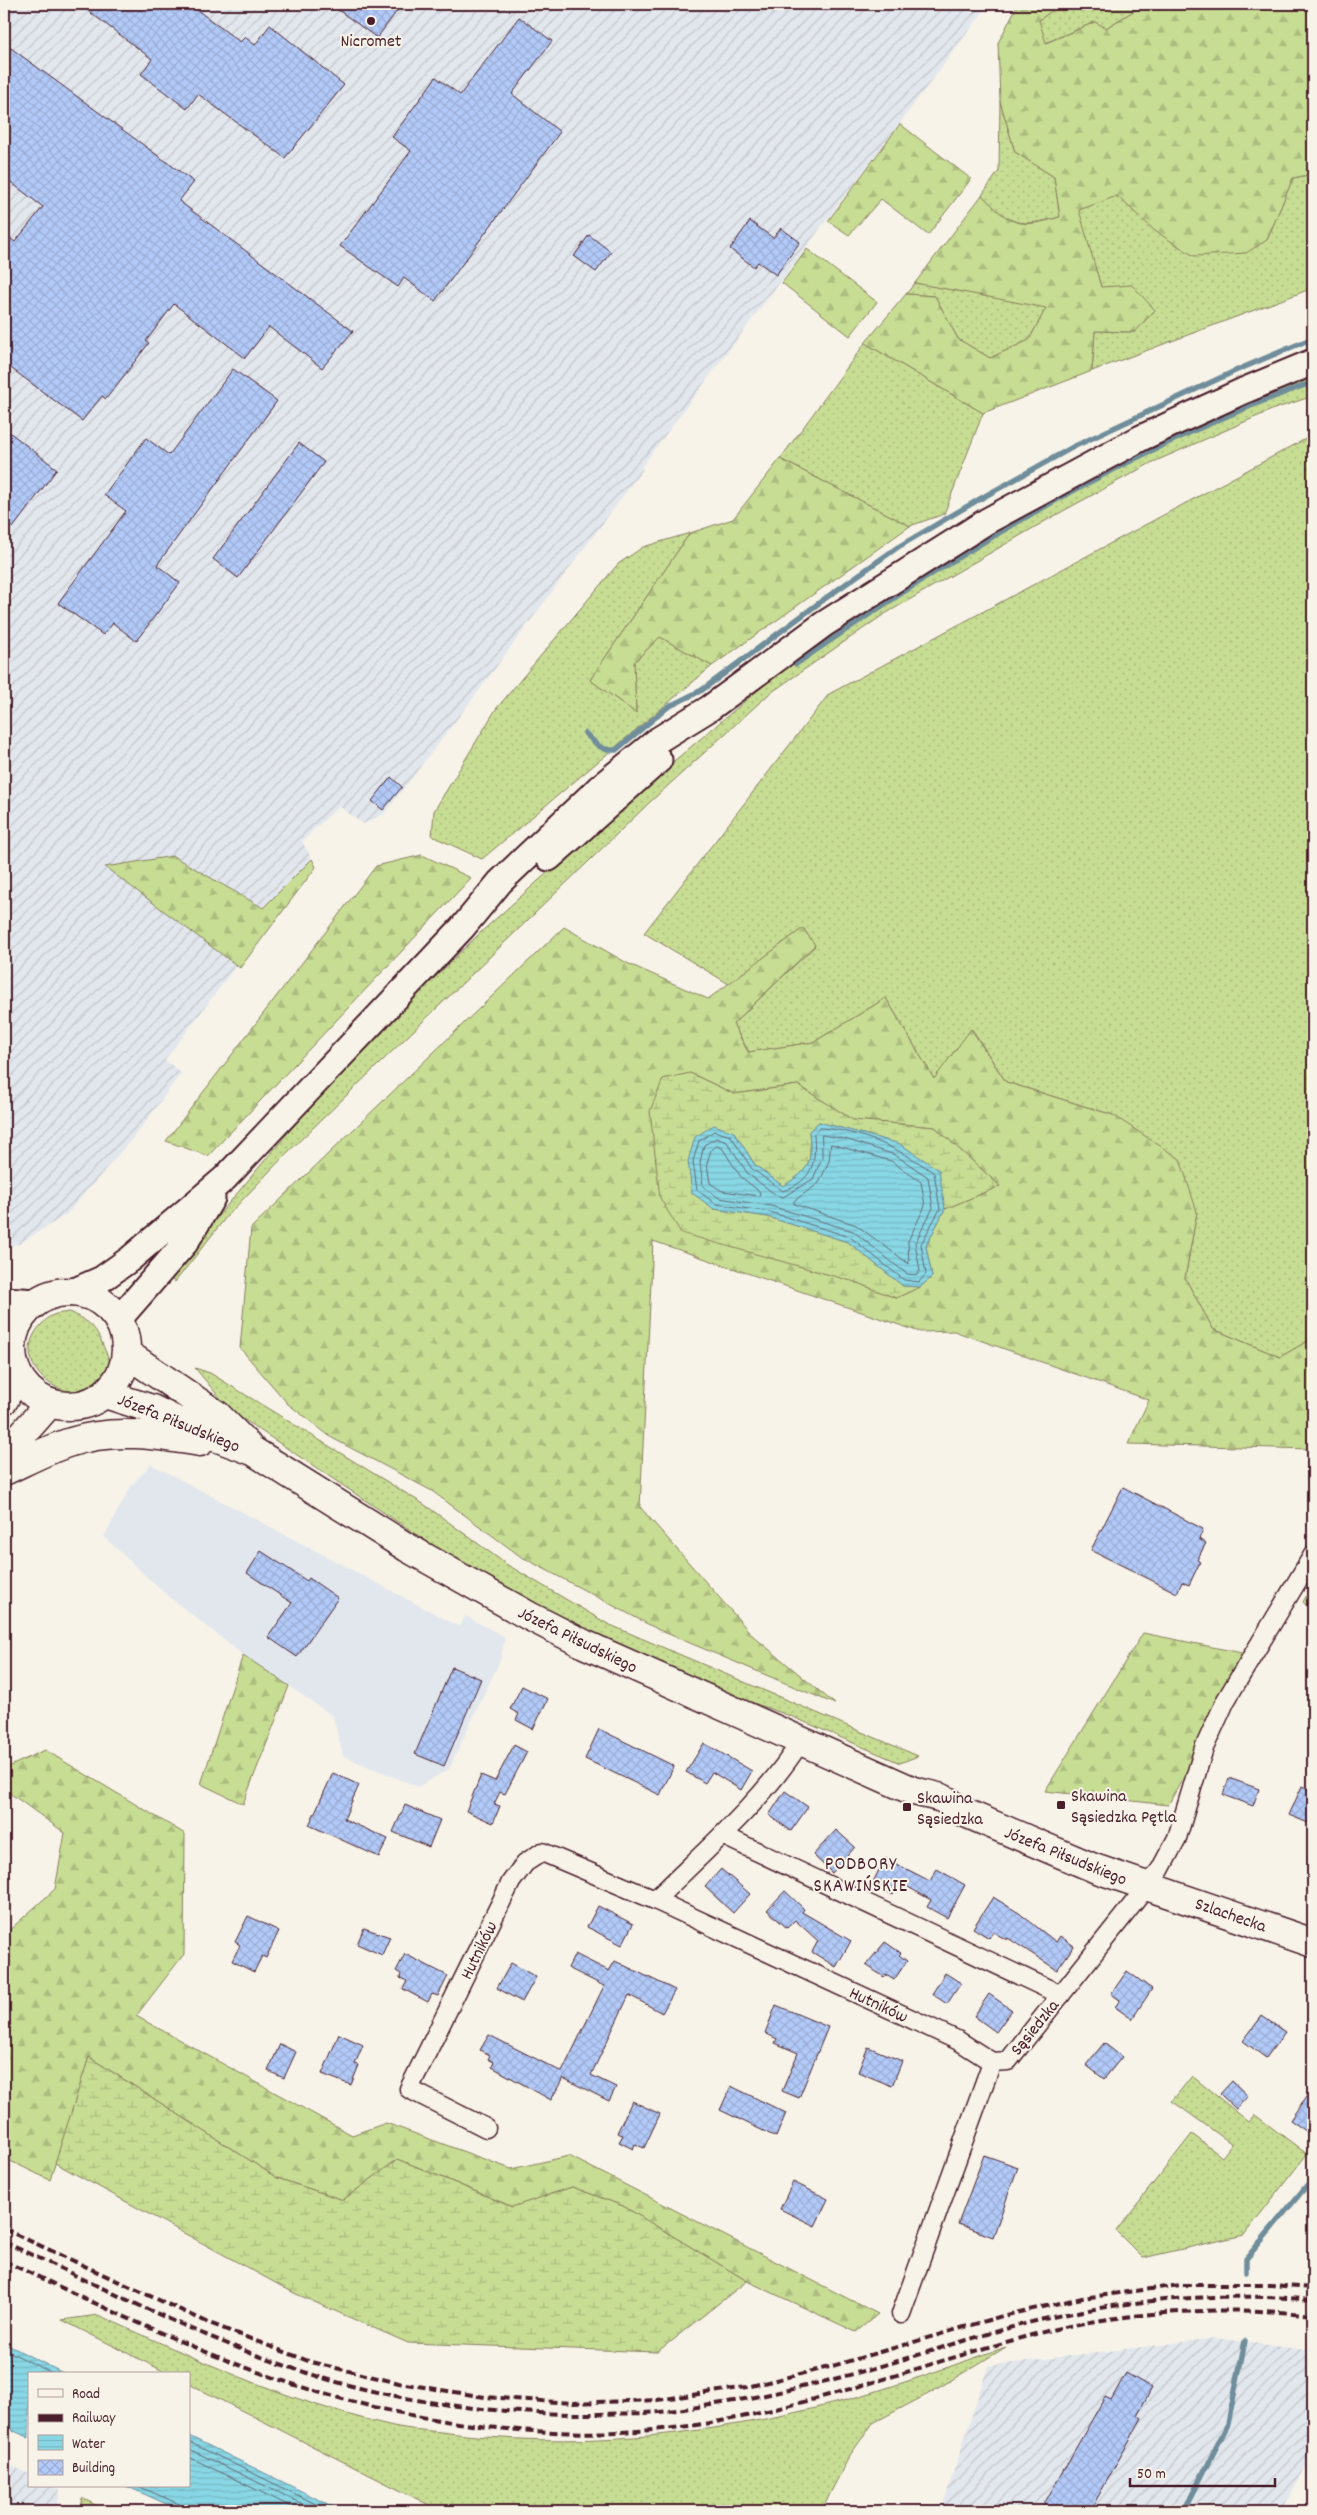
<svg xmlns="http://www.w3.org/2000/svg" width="1317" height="2515" font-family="Dekko,sans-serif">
<defs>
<pattern id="industrial-furrows" width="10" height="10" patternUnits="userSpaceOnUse" patternTransform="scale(1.25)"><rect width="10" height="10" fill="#e2e7ed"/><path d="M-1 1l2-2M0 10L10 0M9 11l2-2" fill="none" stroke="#c3c6cb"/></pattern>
<pattern id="grass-dots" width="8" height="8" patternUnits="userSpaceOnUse" patternTransform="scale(1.25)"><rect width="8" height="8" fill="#c7dd93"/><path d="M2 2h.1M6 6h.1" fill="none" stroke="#acbd7f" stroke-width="1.8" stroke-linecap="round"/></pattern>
<pattern id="forest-firs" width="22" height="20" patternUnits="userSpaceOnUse" patternTransform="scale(1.25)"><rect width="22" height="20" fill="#c7dd93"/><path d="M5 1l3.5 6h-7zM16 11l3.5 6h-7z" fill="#acbd7f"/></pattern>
<pattern id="wetland-marsh" width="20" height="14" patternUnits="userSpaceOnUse" patternTransform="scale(1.25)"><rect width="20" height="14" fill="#c7dd93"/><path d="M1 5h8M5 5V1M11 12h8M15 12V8" fill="none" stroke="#acbd7f"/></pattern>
<pattern id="water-rules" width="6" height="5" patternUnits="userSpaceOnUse" patternTransform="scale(1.25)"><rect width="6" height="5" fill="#88d7e5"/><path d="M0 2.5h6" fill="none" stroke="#77b8c5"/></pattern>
<pattern id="building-cross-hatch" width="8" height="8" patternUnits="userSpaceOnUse" patternTransform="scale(1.25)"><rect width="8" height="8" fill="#b2caf8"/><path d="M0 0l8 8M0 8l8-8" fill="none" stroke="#9badd5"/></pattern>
</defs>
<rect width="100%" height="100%" fill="#f7f3e8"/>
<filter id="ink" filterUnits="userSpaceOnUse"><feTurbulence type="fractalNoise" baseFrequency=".02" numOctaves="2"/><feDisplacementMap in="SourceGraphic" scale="10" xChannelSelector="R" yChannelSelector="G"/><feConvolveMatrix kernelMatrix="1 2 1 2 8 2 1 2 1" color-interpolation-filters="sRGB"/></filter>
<g filter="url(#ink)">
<path fill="#e2e7ed" d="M151,1464L460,1627L465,1616L505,1637L501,1658L449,1769L418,1787L343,1756L333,1716L243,1655L162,1591L104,1537L131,1486Z"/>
<path fill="url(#industrial-furrows)" d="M4,4H989L651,454L641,468L643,469L474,697L384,814L363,824L339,806L302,841L316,867L240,968L236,966L165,1060L181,1073L141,1128L67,1214L19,1244L4,1247Z
M1215,2338L1313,2351V2454L1281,2511H941L988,2366Z
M4,2462L29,2474V2486H55L60,2489L57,2511H4Z"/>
<path fill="url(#grass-dots)" stroke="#887e5f" d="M1061,4H1145L1106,28L1095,22L1045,43L1039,20Z
M1000,101L1015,152L1054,177L1060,217C1019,227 1012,227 982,195L999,171Z
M1313,174V288L1092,371L1095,331L1135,332L1101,287L1078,210L1117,195L1155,231L1267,240L1293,178Z
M915,283L1047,307L1029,340L990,358L958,339L935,296L906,294Z
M865,343L983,413L944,514L910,526L780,459Z
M1313,377V396L1274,409L1151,463L1054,516L883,615L769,694L650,802L288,1152L227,1216L175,1282L167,1277L297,1122L412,1000L481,932L641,789L796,658L899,590L1119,462L1227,412Z
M1313,435V1338L1280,1357L1213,1329L1185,1278L1197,1212L1113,1115L1006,1082L972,1029L934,1079L886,998L814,1042L749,1052L733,1024L815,946L803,928L729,984L644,933L829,694Z
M690,533L590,680L636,713L634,662L660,637L712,666L482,859L432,836L434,811L496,709L618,564L643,547Z
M70,1312C102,1327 97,1336 112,1365C113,1373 108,1379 101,1384C61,1411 5,1360 42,1324C45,1321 48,1317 51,1316C56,1313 64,1313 70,1312Z
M195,1368L210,1373L425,1505L506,1564L608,1624L918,1756L900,1763L793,1717L688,1680L591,1635L476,1574L231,1411Z
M1192,2076L1249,2122L1255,2115L1307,2154L1244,2235L1143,2258L1116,2231L1192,2134L1222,2157L1232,2144L1172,2101Z
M98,2315C192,2357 285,2401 385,2424C403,2429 423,2430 441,2432C572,2450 708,2436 835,2403C893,2388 950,2366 1006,2347L930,2393L873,2423L850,2455L821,2511H441L189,2384V2374H169L62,2320Z
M82,2498L107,2511H79Z"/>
<path fill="url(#forest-firs)" stroke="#887e5f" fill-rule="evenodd" d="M1018,4H1061L1039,20L1046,43L1095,22L1106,28L1145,4H1313V174L1293,178L1267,240L1246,253L1194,256L1155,231L1117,196L1079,210L1101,287L1132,285L1155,310L1135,332L1095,331L1092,371L983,413L865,343L906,294L935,296L958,339L990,358L1029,340L1046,308L915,283L982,195C1011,226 1020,229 1060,217L1054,177L1015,152L1000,101L998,43Z
M900,124L971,179L928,235L881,199L849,235L828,221Z
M807,249L877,302L850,336L782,283Z
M780,459L910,526L712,666L660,637L634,662L636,713L590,680L690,533L733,519Z
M422,855L471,878L208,1156L166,1141L376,866Z
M173,856L263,908L312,859L316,867L240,968L105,867Z
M564,927L627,963L708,999L803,928L815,945L733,1024L748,1052L814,1042L886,998L934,1079L971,1029L1006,1082L1113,1115L1180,1159L1197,1212L1185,1278L1213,1329L1280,1357L1313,1338V1449L1128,1444L1149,1400L954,1331L920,1332L653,1241L640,1507L753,1636L835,1704L659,1630L520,1556L432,1491L332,1438L288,1404L240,1348L251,1228ZM690,1073L734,1094L798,1085L853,1120L935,1127L1000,1186L945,1209L926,1246L932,1277L920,1287L896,1298L855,1282Z
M1313,1584V1612L1303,1602Z
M1143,1633L1252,1655L1168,1805L1045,1791Z
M243,1655L289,1686L243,1804L201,1784Z
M45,1750L185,1834L184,1954L136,2016L352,2135L386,2123L511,2169L569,2156L878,2314L856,2332L747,2281L623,2206L572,2187L513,2207L398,2159L343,2200L277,2178L89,2057L50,2180L4,2158V1935L55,1889L65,1833L4,1789V1769Z"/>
<path fill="url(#wetland-marsh)" stroke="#887e5f" d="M690,1073L734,1094L798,1085L853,1120L935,1127L1000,1186L945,1209L938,1170L900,1144L819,1122L809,1131C812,1164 811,1169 783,1186L755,1165L734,1132L714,1209L768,1217L848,1242L903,1286L920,1287L896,1298L855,1282L681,1233L660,1198L650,1111L663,1079Z
M89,2057L277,2178L343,2200L398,2159L512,2207L572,2187L623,2206L747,2281L657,2352L408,2343L294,2293L55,2163Z"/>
<path fill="url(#water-rules)" stroke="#6f8d9b" d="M819,1122L900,1144L939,1170L945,1209L926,1246L932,1277L920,1287L903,1286L848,1242L768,1217L714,1209L692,1193L688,1161L695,1137L714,1125L734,1132L755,1165L783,1186C811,1169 812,1164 809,1131Z
M4,2343L65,2374H29V2438L4,2426Z
M189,2436L342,2511H182L126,2486H189Z"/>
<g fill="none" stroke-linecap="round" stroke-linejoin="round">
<path stroke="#636975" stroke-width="1" d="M820,1128C859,1130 903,1150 934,1173L940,1209L921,1244L926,1274L919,1282L904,1280L850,1237L770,1212L716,1204L697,1190L693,1161L699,1141L714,1131L731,1136L752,1169L783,1191C814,1180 816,1162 814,1134Z
M822,1135L845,1139L895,1155L928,1177L933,1208L915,1243L920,1271L917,1275L907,1274L853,1231L771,1206L719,1198L703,1186L700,1162L704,1145L716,1138L727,1142L748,1174L776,1195L783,1197L813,1179L822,1158Z
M831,1144L891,1161L921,1182L925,1206L908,1241L909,1264L856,1225L794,1204V1201L819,1183L829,1161Z
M717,1146L722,1148L741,1177L760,1192L759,1196L722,1191L710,1183L707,1163L711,1150Z
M4,2349L54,2374
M189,2442L330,2511
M189,2449L317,2511
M189,2457L300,2511
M138,2486L179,2504L182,2511"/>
<path stroke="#6f8d9b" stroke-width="5.5" d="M796,664C957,552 1128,449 1313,382
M585,733C595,743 601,751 616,750L668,707L702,690L823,600L898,547L978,500L1073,447L1235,371L1313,338
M1246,2272V2259L1313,2178
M1184,2511L1228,2424L1245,2341"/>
</g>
<path fill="url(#building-cross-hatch)" stroke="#4a1f2b" d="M79,4H189L240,42L245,37L255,45L270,25L344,85L285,158L198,94L187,109L141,74L152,59Z
M330,4H402L377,38Z
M519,17L552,41L512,94L560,132L435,301L404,278L398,287L340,246L411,151L392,137L436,77L460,95Z
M4,43L194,182L179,201L353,331L322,368L269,327L245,358L174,304L146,341L149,343L106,399L102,396L82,421L4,363V233L15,242L43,207L4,177Z
M750,221L773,238L781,228L800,242L776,275L758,262L754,267L730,249Z
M589,235L611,252L596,272L574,256Z
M233,369L277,401L157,565L180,583L136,641L113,623L103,635L58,603L126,511L104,495L146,438L169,455Z
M4,428L57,469L13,528L4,521Z
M299,443L324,462L238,578L213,559Z
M391,777L402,787L383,810L372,801Z
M1123,1487L1203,1529L1199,1539L1206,1543L1197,1560L1200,1562L1189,1585L1182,1582L1177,1593L1091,1550Z
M261,1551L307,1581L309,1578L338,1598L297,1657L268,1637L292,1603L247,1573Z
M452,1667L481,1679L444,1766L415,1754Z
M522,1686L548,1699L533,1729L516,1720L519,1714L510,1709Z
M599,1729L674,1766L660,1795L585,1759Z
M704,1743L752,1771L741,1790L712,1772L705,1783L686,1772Z
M514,1745L527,1752L505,1794L500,1792L494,1804L500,1806L493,1823L466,1811L481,1775L495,1781Z
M333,1773L359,1785L344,1819L388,1839L379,1857L309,1825Z
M1229,1778L1259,1789L1253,1806L1223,1795Z
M1302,1786L1313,1791V1825L1289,1815Z
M785,1791L808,1807L791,1831L769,1815Z
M405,1805L440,1820L429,1847L393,1832Z
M836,1830L855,1847L832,1873L813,1855Z
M885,1858L930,1881L937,1869L965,1885L947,1918L927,1907L931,1900L899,1882L893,1895L872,1884Z
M721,1869L750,1894L733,1913L705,1887Z
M785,1891L804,1909L802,1912L851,1941L836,1967L812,1952L818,1941L795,1920L787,1928L767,1910Z
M993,1897L1019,1913L1056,1942L1060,1936L1074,1946L1057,1970L1008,1938L1007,1940L993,1932L989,1938L973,1928Z
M598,1906L633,1924L622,1945L587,1927Z
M248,1916L279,1931L266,1958L262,1956L254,1972L232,1961L240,1945L235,1942Z
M364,1928L390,1937L382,1955L357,1944Z
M885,1942L901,1953L899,1955L907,1961L894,1980L886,1975L884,1977L866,1965Z
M405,1954L448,1976L438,1996L432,1994L428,2002L403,1989L407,1981L400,1978L401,1974L396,1971Z
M575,1954L609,1971L615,1961L675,1990L662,2013L629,1995L591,2075L616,2087L609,2101L563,2078L551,2100L492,2067L494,2062L488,2059L490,2055L480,2050L489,2035L562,2072L604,1986L568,1968Z
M511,1963L536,1977L522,2002L497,1988Z
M1127,1971L1152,1989L1132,2019L1115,2007L1120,2000L1111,1994Z
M945,1973L961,1983L947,2004L932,1994Z
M989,1994L1012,2010L996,2032L974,2016Z
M776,2005L828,2027L799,2098L782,2091L798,2053L775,2043L777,2039L765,2033Z
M1262,2016L1285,2032L1266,2058L1243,2041Z
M339,2034L363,2045L355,2064L359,2065L351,2085L322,2074Z
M1104,2043L1122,2057L1104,2079L1086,2065Z
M280,2044L296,2052L284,2078L268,2071Z
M868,2047L902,2061L892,2086L858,2072Z
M1232,2081L1248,2096L1236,2109L1220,2094Z
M731,2086L786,2113L776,2137L720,2110Z
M1313,2087V2136L1290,2120Z
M632,2101L660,2114L644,2148L635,2144L633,2149L619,2142L623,2135L617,2133Z
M984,2155L1018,2167L993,2237L958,2224Z
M793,2182L828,2199L815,2226L780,2209Z
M1126,2373L1152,2388L1137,2415L1142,2418L1090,2511H1040L1105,2397L1111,2400Z"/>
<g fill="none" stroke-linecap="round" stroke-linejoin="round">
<defs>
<path id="minor" d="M722,1835L1061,1995
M655,1900L959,2041L992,2062
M486,2128L409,2089L511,1882L525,1863L542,1852L655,1900C706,1850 763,1801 801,1741
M901,2314L992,2062L1008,2061L1160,1870L1177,1838L1204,1748L1226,1700L1313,1555"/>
<path id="secondary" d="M549,858L659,760
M70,1293L102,1279L130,1259L225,1178L462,928L500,882L599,788L658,740L710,708L824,624L987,521L1141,438L1243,391L1313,362
M4,1300L38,1302
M118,1320L185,1243L212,1198
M4,1342L12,1350"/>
<path id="primary" d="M12 1349a57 57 0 1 1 114 0a57 57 0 1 1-114 0Z
M126,1353L216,1414L247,1445
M105,1394L152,1409L191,1428L253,1451L408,1548L529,1616L584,1644L911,1790C927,1796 945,1794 956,1809L1094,1868L1313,1943
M4,1400L17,1372
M4,1455L50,1403
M4,1471C26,1461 48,1449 71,1442C113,1428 157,1435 200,1442"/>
</defs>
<use href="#minor" stroke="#4a1f2b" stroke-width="21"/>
<use href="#secondary" stroke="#4a1f2b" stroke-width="29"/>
<use href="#primary" stroke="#4a1f2b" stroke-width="31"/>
<use href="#minor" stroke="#f7f3e8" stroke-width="18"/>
<use href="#secondary" stroke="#f7f3e8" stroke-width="25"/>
<use href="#primary" stroke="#f7f3e8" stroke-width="28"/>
<path stroke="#4a1f2b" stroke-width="4" stroke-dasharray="8 4" stroke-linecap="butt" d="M4,2229L209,2323L311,2362L399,2383L485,2397L571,2403L657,2400L747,2387L829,2367L1002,2316L1082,2298L1181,2285H1270L1313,2288
M4,2242C102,2287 200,2338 304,2372C398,2403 499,2415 599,2414C619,2413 640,2414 660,2412C718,2405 777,2394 834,2379C917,2358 998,2326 1083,2311C1159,2297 1237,2293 1313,2300
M4,2261C104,2307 205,2357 311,2390C453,2433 609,2448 755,2414C819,2399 882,2380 945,2360C994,2346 1045,2329 1096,2321C1167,2310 1242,2307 1313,2315"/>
</g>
</g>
<g fill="#4a1f2b" stroke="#f7f3e8" stroke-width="2">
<circle cx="371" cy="21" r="5"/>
<rect x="1056" y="1800" width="10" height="10" rx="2.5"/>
<rect x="902" y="1802" width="10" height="10" rx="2.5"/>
</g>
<g text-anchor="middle" stroke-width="4" stroke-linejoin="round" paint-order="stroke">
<g font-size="18" fill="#4a1f2b" stroke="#f7f3e8" text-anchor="start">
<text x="371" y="46" text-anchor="middle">Nicromet</text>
<text x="1071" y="1801">Skawina<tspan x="1071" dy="21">Sąsiedzka Pętla</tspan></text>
<text x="917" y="1803">Skawina<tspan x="917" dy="21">Sąsiedzka</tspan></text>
</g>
<g font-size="18" fill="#4a1f2b" stroke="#f7f3e8">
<text transform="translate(179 1422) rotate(22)" y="6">Józefa Piłsudskiego</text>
<text transform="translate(578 1639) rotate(26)" y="6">Józefa Piłsudskiego</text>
<text transform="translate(1066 1855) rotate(22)" y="6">Józefa Piłsudskiego</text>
<text transform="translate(1231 1914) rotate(19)" y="6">Szlachecka</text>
<text transform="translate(478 1950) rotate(-64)" y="6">Hutników</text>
<text transform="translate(879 2004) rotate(25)" y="6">Hutników</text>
<text transform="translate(1034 2027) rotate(-51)" y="6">Sąsiedzka</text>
</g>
<g font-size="19" letter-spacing="1" fill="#4a1f2b" stroke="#f7f3e8">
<text x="861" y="1869">PODBORY<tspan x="861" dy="22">SKAWIŃSKIE</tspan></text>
</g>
</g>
<rect width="1317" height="2515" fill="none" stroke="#f7f3e8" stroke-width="20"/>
<rect x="10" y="10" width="1297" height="2495" fill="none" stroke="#4a1f2b" stroke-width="2" filter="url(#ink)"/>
<rect x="28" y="2372" width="162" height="115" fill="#f7f3e8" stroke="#b29e9c"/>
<rect x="38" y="2389" width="25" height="8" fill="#f7f3e8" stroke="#b29e9c"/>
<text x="72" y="2398" font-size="15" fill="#4a1f2b">Road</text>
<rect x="38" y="2414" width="25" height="8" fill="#4a1f2b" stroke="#b29e9c"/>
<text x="72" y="2422" font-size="15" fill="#4a1f2b">Railway</text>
<rect x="38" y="2435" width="25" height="15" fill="url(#water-rules)" stroke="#b29e9c"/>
<text x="72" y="2448" font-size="15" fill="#4a1f2b">Water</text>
<rect x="38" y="2460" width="25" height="15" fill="url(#building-cross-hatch)" stroke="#b29e9c"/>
<text x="72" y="2472" font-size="15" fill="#4a1f2b">Building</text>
<path d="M1130 2478v8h145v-8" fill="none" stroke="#4a1f2b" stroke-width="2.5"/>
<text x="1137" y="2478" font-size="15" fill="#4a1f2b" stroke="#f7f3e8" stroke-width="4" paint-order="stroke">50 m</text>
</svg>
